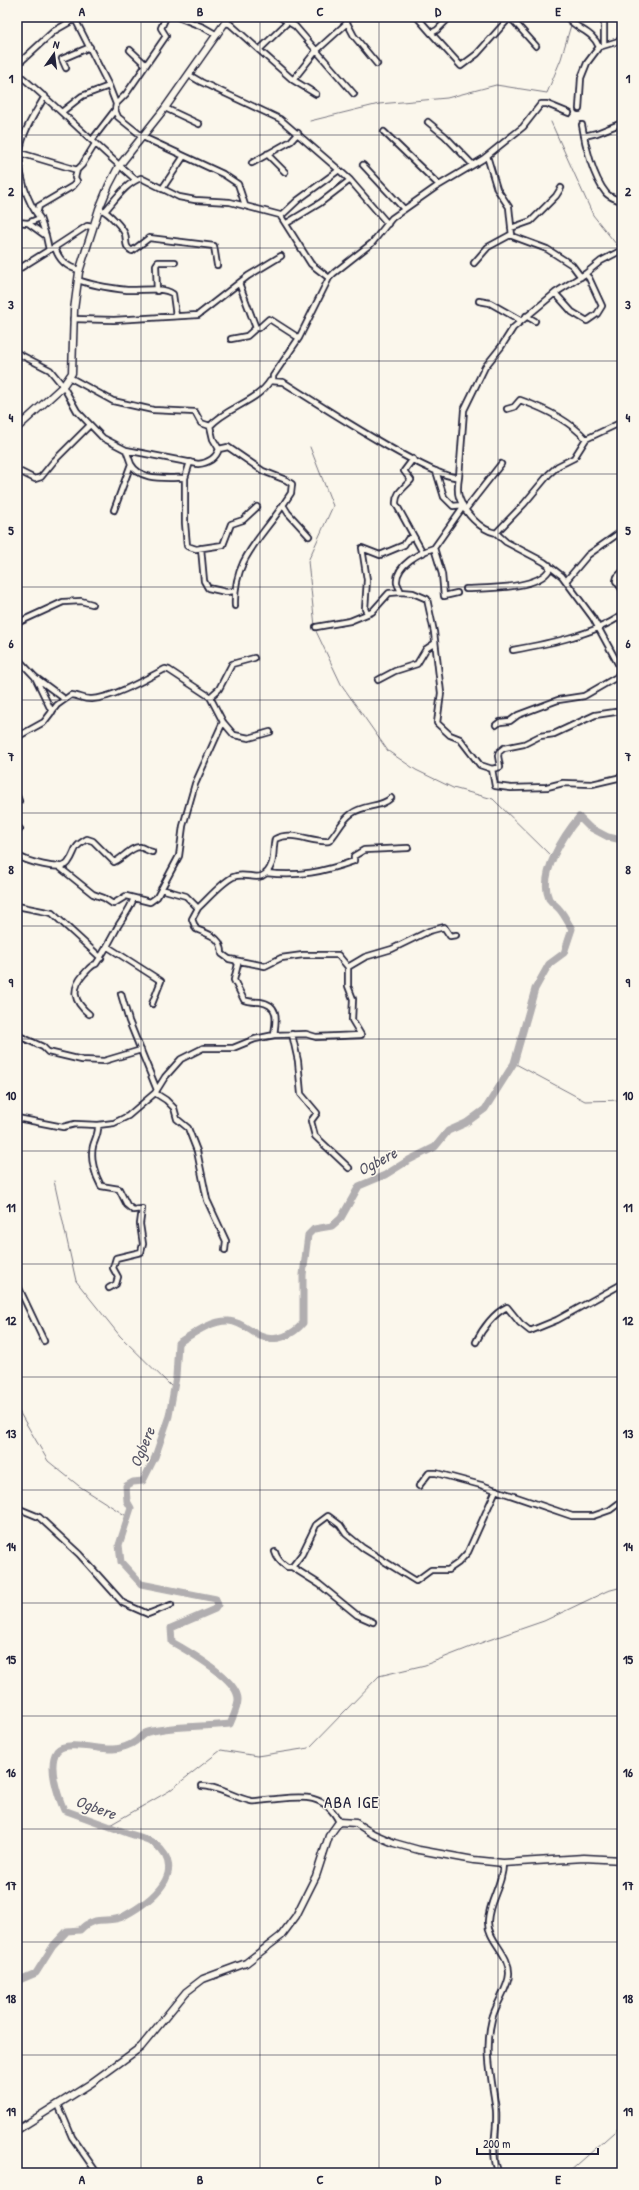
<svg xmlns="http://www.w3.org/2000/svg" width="639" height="2190" font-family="'Patrick Hand',sans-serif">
<rect width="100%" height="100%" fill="#fbf7ec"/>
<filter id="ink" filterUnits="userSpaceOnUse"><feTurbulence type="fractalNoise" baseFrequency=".025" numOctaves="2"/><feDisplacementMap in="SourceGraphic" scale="8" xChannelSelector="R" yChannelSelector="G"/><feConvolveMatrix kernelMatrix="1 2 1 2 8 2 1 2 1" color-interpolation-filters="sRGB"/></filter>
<g filter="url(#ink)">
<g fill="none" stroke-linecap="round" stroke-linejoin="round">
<path stroke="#787681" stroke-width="1" d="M573,20L575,17
M310,121L379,104L447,98L496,85L547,93L561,59L571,25
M551,122L593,215L620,249
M622,317V318
M310,447L333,506L308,561L315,626
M315,629L341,684L388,751L416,770L453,788L493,799L553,858
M514,1063L585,1101L622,1100
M54,1181L76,1281L120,1336L173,1388
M17,1408L48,1461L79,1486L128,1517
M108,1826L169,1791L221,1750L257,1756L309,1748L379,1676L425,1665L486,1641L544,1621L607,1591L622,1587
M568,2173L622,2125"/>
<path stroke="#b1aeb0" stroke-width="7" d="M17,1981L36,1973L53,1946L67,1931L80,1930C96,1913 109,1925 124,1916C150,1902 190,1872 155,1844C149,1839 137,1836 130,1834C108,1826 86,1818 64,1810C58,1796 47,1765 57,1751C66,1740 99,1750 113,1749C120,1749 131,1745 136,1741C140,1738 143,1733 148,1732C176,1725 203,1727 230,1724C233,1717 238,1707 238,1700C239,1680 188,1651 172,1642L171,1628L215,1609L218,1605L216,1599L141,1584L121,1562L119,1545L131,1508L127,1501L126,1486L133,1482L143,1481L155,1457L169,1416L176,1377L178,1343C193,1334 211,1320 229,1321C241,1322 250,1331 260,1336C276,1343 293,1335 303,1323V1275L308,1235L314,1229L332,1226L341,1218L359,1186L385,1175L409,1160L435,1147L448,1131L466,1123L485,1109L514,1063L535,989L549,964L564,953L572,929C568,923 565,916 560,910C557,906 552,903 549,899C538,874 564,835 579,817L589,827L608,837L622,840"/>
<defs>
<path id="street" d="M74,17L109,86L116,104L115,110L118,117L143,137L223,174L238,184L245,205
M178,17L203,27L217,35
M280,17L295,26L354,94
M344,17L354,36L377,64
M417,17L431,33L437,30L450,17
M567,17C578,31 592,30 599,47
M511,18L536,46
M225,23L230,24L293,80L316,94
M431,33L461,66L477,54L510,17
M604,45V17
M130,50L146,65
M259,50L293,17
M17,65L54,31L75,19
M66,68L62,59L90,47
M17,73C58,107 95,145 136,180
M189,75L201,82L280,119L339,170
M293,80L316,51L347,23
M116,104L126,94L166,36L161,28L166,17
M165,108L199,124
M579,109L581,78L587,63L599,47L622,40
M63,111L82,96L109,86
M428,122L445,136L472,164
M582,125C585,145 593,177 606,193C609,197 617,199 622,202
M384,132L439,185
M584,136L597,133L622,123
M92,140L115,110
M20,153C21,133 35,114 45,96
M267,154L285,172
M487,156L497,189L509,207L512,236L547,249L572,265L581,277
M252,163L291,141L298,133
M363,165L404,209
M162,189L184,156
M102,210C109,213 122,227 125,234C127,241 124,247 132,251L149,238L214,246L217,265
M105,211C115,200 126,183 141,178L179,197L195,200L230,202L280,215L311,264L329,278
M37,214L39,206L73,186L77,181L75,178L77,170
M281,216L298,200L339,170L350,180L388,224
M40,218L46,236
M17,222L28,223L46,236L49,250L55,247C58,259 67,268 80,270
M28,223L40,218C27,202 18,175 20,153L77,170L82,165L95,144
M287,223L320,203L350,180
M511,228L531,221L556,196L561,188
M55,247L87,226L93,227
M474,263L488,247L512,234
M17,270L49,250
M78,280C94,286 110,288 127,290C141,291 161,286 173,294L176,316
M239,283L256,328H259L269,319L271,320L299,338
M157,291L156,265L158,262H175
M555,293L572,312L587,321L597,314L602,306L589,278L585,274
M17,294V311
M479,301L490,303L520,320
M526,316L535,321
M73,319L114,320L198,315L248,276L281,256
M231,339L247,336L256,328
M17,353L50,370L63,386L77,411L103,438L126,450L198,464C208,463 216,458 219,449L213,439L210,426C227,407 257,402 270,381L283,382C309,398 436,482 459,477C458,483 457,491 459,497C464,512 480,530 496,533L524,504L549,474L558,466L574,458L586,439L622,422
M69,377L113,401L153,410L195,412L201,423L210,426
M273,380V376L299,338L329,278L334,273L372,243L392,218L436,187L483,159L523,127L541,104H547L569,113
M507,409L514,407L520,400C543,408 570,421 586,439
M219,449L228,447L263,471L286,480L292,484L291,493L283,505L288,513L309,536
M413,459L404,471L411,480C404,488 395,493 396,504L423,553
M131,464C141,482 167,477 185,478L190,462
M17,470L35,479L41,477L54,461L90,425
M436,471L444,497L453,506L463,505
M459,477L464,410L485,367L501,347L513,328L555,293L585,274L601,261L622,250
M185,478V523L187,546L196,549L223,545L231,524L243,520L257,507
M114,510L131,464L126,450
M465,510L501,464
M496,533L506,542L544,562L562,576L593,618L622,671
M201,548L204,581L208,588L226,592L234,591
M434,548C421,552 395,565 397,583C398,586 400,589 401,592L413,593L427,599L434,632L441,693L437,723L450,735L460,739L480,765L492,769L495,786L511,788L547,787L563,783L592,784L622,777
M622,572L617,577L616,581L622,589
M566,581L588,555L622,531
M466,589C487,588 538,589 549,570V565
M457,593L444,596L442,574L434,548L463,507
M235,606C233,559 260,540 283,505
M367,613L365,609L367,580L362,548L380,555L404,545L408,539L413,537
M17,623L63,602L81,601L92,604
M316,627L350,621L372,612L389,593L401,592
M513,650C546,644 594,635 622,615
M17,658L35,677L62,697L64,700
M35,677L52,712
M378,680L395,671L417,664L426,649L435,643
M210,697L219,689L232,664L254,658
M496,725L500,722L510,721L518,715L558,700L584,696L617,677L621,670
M17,737L44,722L57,705L71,695C78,695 84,700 92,699C113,698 146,679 165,669L169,670L210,697L223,722L234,735L249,738L270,732
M492,769L500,767L498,756L499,752L504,748L524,744L540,736L554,734L595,715L622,711
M17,796L19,801
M17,832L20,829
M17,855C25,861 61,872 68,863C77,851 71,848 87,839L93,841L114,862C122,859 132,846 140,847C144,848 148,851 152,852
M58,866L93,894L104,898L113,904L126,896L150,902L157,897L179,856L183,826L195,784L223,722
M266,873C299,877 323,872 354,861V856L364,850L408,848
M17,906L52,913L101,958
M198,908C208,899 221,883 233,877C248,870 263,888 272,863C274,856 273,847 275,839C293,830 311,843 329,841C337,833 342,820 351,814C363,804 381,808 391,798
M108,947L161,981L152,1004
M235,960L238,964L234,980L244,1000C249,1002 255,1002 260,1002C280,1005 276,1020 274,1035
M348,967L365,957L392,949L429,931L444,927L450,936L456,935
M121,994L129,1021L157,1090
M89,1014C73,1001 71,989 84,974C88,970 91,965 96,964C105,951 111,939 118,926C124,916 130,909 134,898
M292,1034L298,1061L301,1094L317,1113L311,1121L315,1136L349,1168
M17,1035L43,1047L48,1052L82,1060L104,1061L141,1050
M155,1093L166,1100L174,1108L177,1119L188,1128L197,1151L207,1200L226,1241L225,1250
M17,1118L63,1127L75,1124L98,1125L114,1123L128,1116L155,1093L165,1077L181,1059L203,1048H233L255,1039L274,1035L306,1034L316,1037L361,1035L352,1020L353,999L348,986V967L338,955H303L281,958L265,966L229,959L222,954C222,937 210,935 196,929L192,919L198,908L186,896L161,889
M98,1125C99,1133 95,1139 93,1146C90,1159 95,1175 101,1186L119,1189L127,1205L133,1210L142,1209L140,1224L143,1244L141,1252L116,1258L113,1268L118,1277L116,1284L109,1288
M17,1284L44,1341
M476,1342C482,1329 494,1313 507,1307L520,1323L530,1331L557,1320L622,1284
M419,1486L429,1473H436L481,1485L572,1516H593L610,1510L622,1501
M17,1508L39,1517L79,1554L123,1603L148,1614L171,1605
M275,1552C277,1559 281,1563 287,1567H292L302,1554L316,1525L328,1516L340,1525L346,1534L363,1548L416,1581L431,1570H448L458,1563L468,1552L496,1490
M292,1567L319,1584L357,1615L373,1622
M202,1786C218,1786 235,1798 251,1801C256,1802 262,1800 266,1800C295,1798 323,1789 339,1822
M58,2104L72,2137L97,2173
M499,2173C489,2152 498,2132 496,2110C492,2080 484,2050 492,2019C495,2005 509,1987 509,1974C510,1954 487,1940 488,1921C489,1900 503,1885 503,1863"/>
<path id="secondary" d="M17,428L63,386L72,373L74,310L79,272L99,209L109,185L119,166L165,108L229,17
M17,2130L90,2084L141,2047L186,1992L203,1979L246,1963L281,1936L296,1916L316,1876L329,1836L339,1822L356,1823L373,1834L394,1843L419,1850L474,1860L503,1863L584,1858L622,1860"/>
</defs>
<use href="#street" stroke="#22223b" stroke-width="8"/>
<use href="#secondary" stroke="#22223b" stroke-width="9"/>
<use href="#street" stroke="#fbf7ec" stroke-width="4.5"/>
<use href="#secondary" stroke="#fbf7ec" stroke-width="6"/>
</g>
</g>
<path fill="none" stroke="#22223b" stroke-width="1" stroke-opacity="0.55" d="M141,17V2173M260,17V2173M379,17V2173M498,17V2173M17,135H622M17,248H622M17,361H622M17,474H622M17,587H622M17,700H622M17,813H622M17,926H622M17,1039H622M17,1151H622M17,1264H622M17,1377H622M17,1490H622M17,1603H622M17,1716H622M17,1829H622M17,1942H622M17,2055H622"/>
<g text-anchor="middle" stroke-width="3" stroke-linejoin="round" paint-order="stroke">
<g font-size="16" font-style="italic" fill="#545364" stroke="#fbf7ec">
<text transform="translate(377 1161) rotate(-28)" y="6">Ogbere</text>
<text transform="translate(142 1447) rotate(-68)" y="6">Ogbere</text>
<text transform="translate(96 1807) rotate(20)" y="6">Ogbere</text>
</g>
<g font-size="17" letter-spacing="1" fill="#22223b" stroke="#fbf7ec">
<text x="352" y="1808">ABA IGE</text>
</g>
</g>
<rect width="639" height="2190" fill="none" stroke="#fbf7ec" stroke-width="44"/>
<g transform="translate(54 54) rotate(14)" stroke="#fbf7ec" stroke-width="3" paint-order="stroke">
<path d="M0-3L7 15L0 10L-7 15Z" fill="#22223b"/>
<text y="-6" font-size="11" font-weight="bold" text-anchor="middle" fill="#22223b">N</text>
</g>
<path d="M477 2148v6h121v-6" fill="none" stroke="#22223b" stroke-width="2"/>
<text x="483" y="2148" font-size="12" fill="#22223b" stroke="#fbf7ec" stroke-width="3" paint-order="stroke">200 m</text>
<rect x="22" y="22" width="595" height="2146" fill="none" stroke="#22223b" stroke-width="1.5"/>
<g font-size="13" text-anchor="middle" font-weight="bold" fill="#22223b">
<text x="82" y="16">A</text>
<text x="200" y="16">B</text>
<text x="320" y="16">C</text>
<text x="438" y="16">D</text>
<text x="558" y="16">E</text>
<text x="11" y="83">1</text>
<text x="628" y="83">1</text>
<text x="11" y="196">2</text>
<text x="628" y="196">2</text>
<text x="11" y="309">3</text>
<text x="628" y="309">3</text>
<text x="11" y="422">4</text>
<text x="628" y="422">4</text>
<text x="11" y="535">5</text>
<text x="628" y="535">5</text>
<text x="11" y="648">6</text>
<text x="628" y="648">6</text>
<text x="11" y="761">7</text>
<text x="628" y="761">7</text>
<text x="11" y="874">8</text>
<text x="628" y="874">8</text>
<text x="11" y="987">9</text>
<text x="628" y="987">9</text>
<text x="11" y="1100">10</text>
<text x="628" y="1100">10</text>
<text x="11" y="1212">11</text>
<text x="628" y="1212">11</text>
<text x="11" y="1325">12</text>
<text x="628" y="1325">12</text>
<text x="11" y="1438">13</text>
<text x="628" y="1438">13</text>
<text x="11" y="1551">14</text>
<text x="628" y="1551">14</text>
<text x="11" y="1664">15</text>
<text x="628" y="1664">15</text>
<text x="11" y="1777">16</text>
<text x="628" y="1777">16</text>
<text x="11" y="1890">17</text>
<text x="628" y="1890">17</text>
<text x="11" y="2003">18</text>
<text x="628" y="2003">18</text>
<text x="11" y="2116">19</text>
<text x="628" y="2116">19</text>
<text x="82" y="2184">A</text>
<text x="200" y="2184">B</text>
<text x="320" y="2184">C</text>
<text x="438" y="2184">D</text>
<text x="558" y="2184">E</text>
</g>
</svg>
